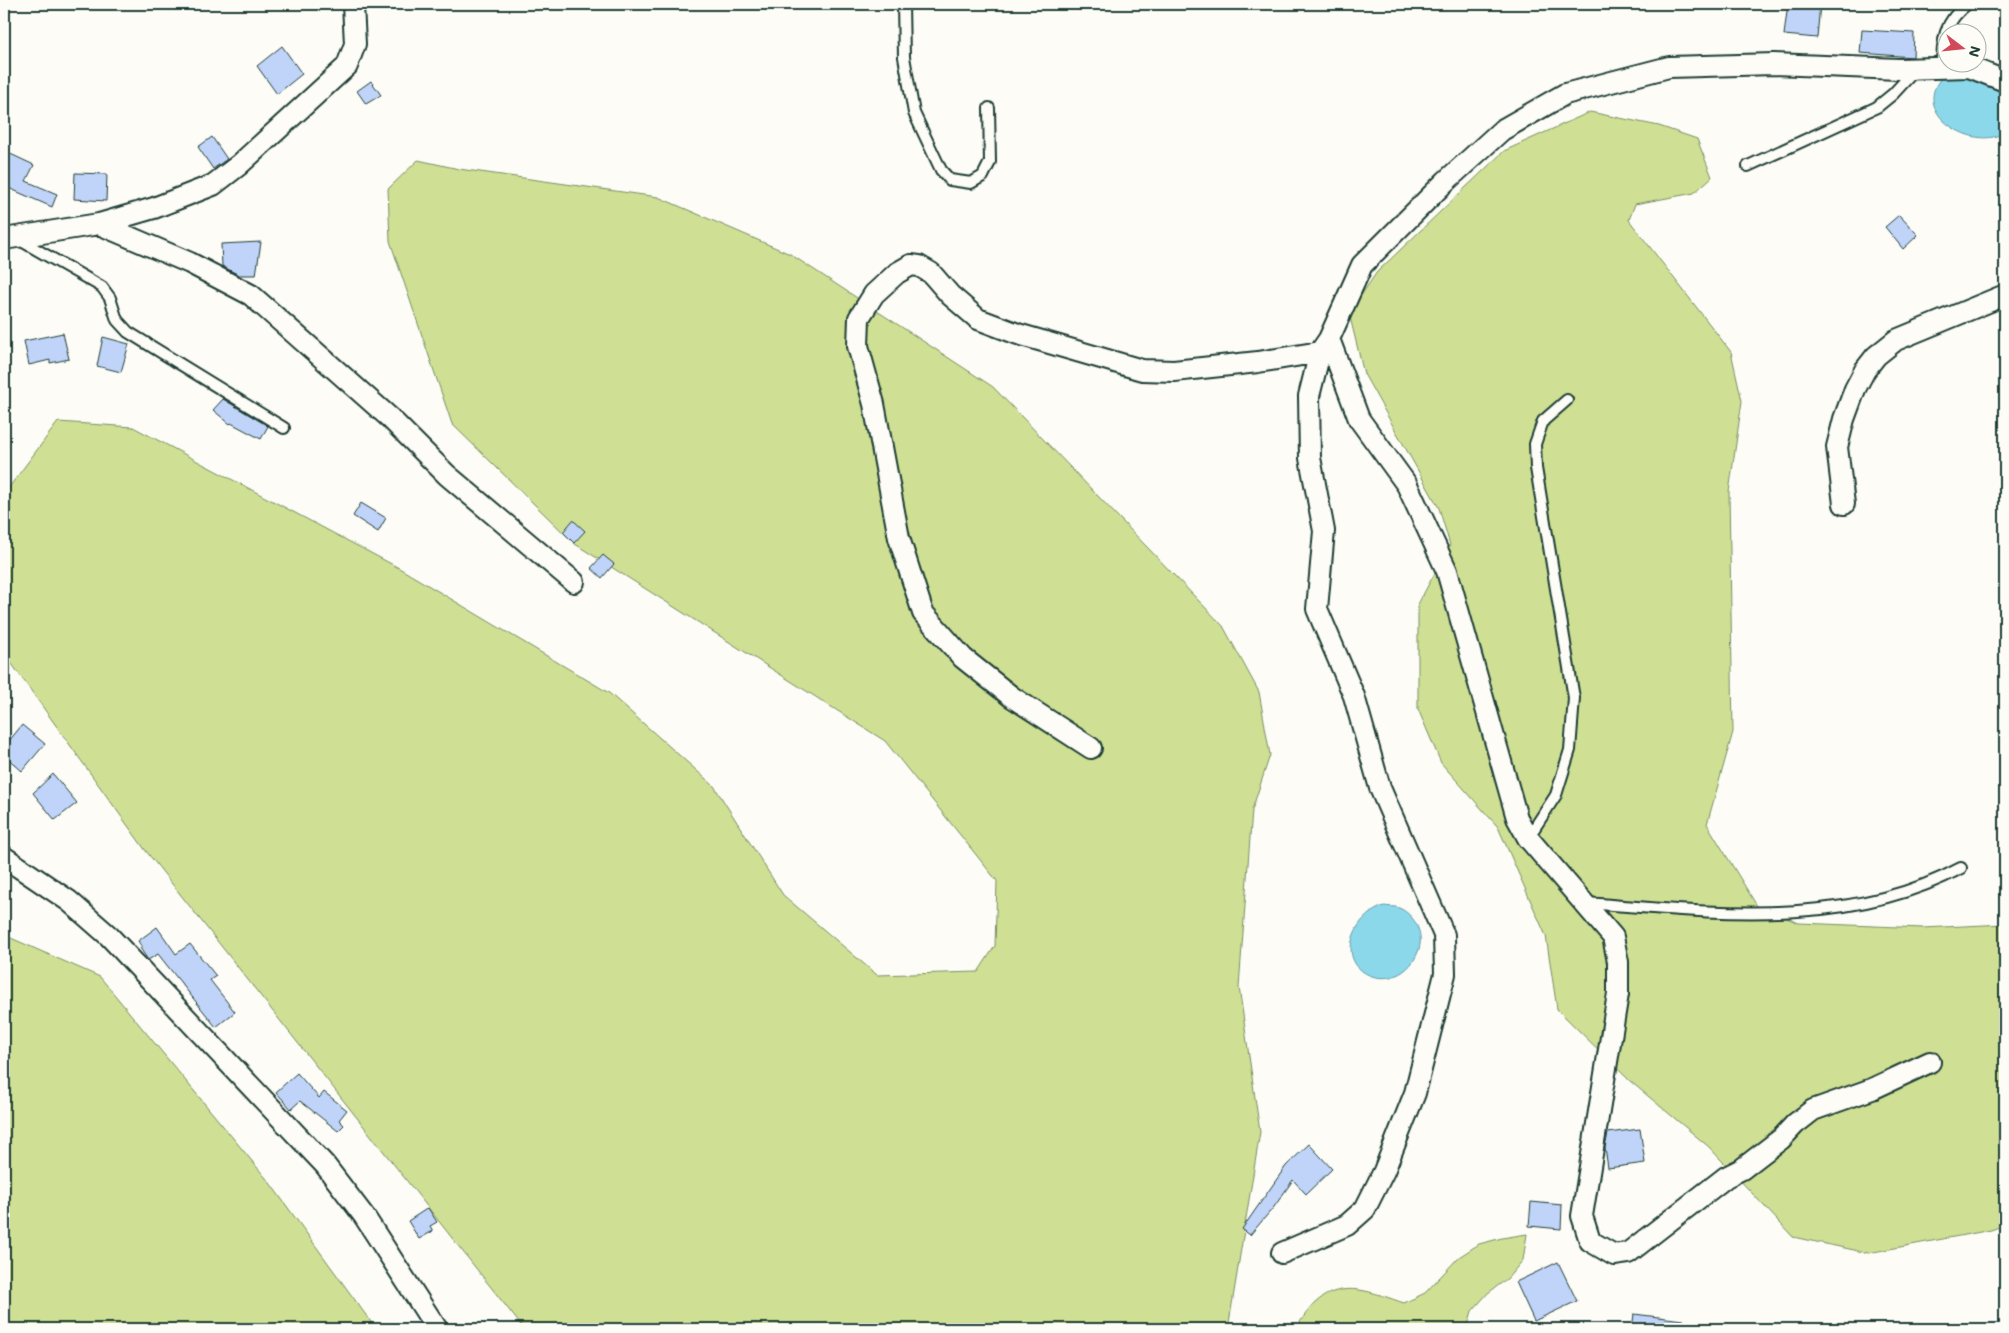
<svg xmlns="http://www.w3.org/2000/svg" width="2009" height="1333" font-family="Mali,sans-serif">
<rect width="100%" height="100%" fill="#fdfcf7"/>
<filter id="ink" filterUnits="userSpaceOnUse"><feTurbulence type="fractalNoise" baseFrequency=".02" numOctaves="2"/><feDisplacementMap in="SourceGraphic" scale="10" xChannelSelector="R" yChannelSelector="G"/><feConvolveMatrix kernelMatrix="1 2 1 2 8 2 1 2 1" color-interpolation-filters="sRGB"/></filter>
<g filter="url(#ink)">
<path fill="#cfe094" stroke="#778e64" d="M1590,112L1659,126L1697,139L1712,177L1694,193L1635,204L1629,220L1731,352L1742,401L1729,492L1733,732L1707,824L1757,906L1799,923L1923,928L2005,924V1225L1991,1230L1868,1253L1793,1237L1709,1147L1630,1081L1557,1009L1546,936L1498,827L1441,763L1418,709V604L1450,545L1439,508L1364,374L1349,313L1377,272L1504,151Z
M418,160L459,169L658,197L790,254L993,387L1223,626L1259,692L1270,755L1252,810L1239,987L1260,1132L1228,1329H524L146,851L9,660L4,643V494L58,422L133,427L399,568L609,693L714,786L783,895L877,975L978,972L995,946L997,881L885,741L575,544L452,424L390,241L388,189Z
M4,935L100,977L270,1183L376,1329H4Z
M1527,1234L1523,1260L1507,1279L1488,1293L1472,1311L1467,1329H1302L1300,1322C1304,1316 1309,1309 1315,1303C1342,1278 1374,1293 1404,1303L1425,1293L1459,1257L1479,1244L1502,1238Z"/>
<path fill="#8cd8eb" stroke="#609aa2" d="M1964,74L1998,87L2005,96V131C1981,154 1906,115 1943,76Z
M1384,906C1389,907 1394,906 1399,908C1414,914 1424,933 1419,949C1403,999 1332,978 1356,930C1361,919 1372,910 1384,906Z"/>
<path fill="#c0d4f9" stroke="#1f3d34" d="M1788,4H1820L1817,38L1784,35Z
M1862,30L1914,33L1913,57L1860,53Z
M282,46L302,74L277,94L257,66Z
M371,81L381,95L366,104L357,91Z
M212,137L227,159L213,169L198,147Z
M4,151L34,165L26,181L57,194L52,207L4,186Z
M75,173L107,174L106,201L74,199Z
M1899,215L1918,235L1903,249L1885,227Z
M261,242L256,275H239L222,266L221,244Z
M63,333L69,359L50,363V360L29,365L24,341Z
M103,337L129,344L121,372L97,366Z
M223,399L268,426L261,439L231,423L230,424L213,410Z
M361,503L386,518L378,532L353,516Z
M573,520L585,531L574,543L563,532Z
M603,555L614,564L602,578L591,568Z
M22,725L45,744L22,771L4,755V747Z
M53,774L77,803L55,820L33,793Z
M157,927L176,954L190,944L216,976L210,980L235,1012L216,1027L158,954L148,960L140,948L142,947L138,941Z
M297,1073L319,1098L324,1092L347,1110L339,1120L344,1125L338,1131L300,1101L291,1109L276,1092Z
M1640,1129L1645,1163L1608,1168L1605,1148L1608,1133Z
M1309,1144L1332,1169L1306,1194L1293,1180L1274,1207L1250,1235L1242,1229L1286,1166Z
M1531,1202L1562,1205L1561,1229L1529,1226Z
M428,1208L437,1222L430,1226L433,1231L419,1239L408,1221Z
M1558,1262L1577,1301L1534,1321L1516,1282Z
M1634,1314L1683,1320L1682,1329H1632Z"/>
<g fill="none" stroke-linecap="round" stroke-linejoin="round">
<defs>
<path id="service" d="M903,4L904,57L914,113L941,170L950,180L971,183L983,176L990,162L989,108
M1942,68C1942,40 1944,22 1967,4
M1748,166L1877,107L1893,94L1916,69
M18,239L102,287L110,298L117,320L128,332L284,428
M1528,838L1556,795L1570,750L1574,698L1536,468L1535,444L1543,421L1567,400
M1585,903C1709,912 1847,930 1961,868"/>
<path id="minor" d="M99,224L190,263L251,295L390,418L447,475L574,582
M4,239L99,224L154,208L213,185L239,165L347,66L355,44L353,4
M1329,339L1359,419L1407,485L1447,571L1517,818L1528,838L1613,937L1618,962V994L1582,1216L1590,1241L1614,1255L1628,1253L1726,1177L1742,1169L1781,1139L1795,1124L1813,1110L1872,1089L1930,1062
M1844,504L1837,447L1844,419L1855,389L1865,370L1876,356L1896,340L2005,295
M1091,748L1012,697L963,658L923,613L899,538L874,404L858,346L859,318L874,294L897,273L911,265L919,266L931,273L950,295L978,319L1018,334L1142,370L1174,371L1258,362L1320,352
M4,857L69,901L109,936L325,1165L364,1216L437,1329
M1282,1253L1347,1225L1365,1209L1384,1171L1415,1093L1445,974L1444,935L1380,788L1354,696L1317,609L1324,531L1310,458L1309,396L1320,352L1329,339L1362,265L1446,181L1502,130L1565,94L1669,67L1774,64L1899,69L1969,67L2005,81"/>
</defs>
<use href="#service" stroke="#1f3d34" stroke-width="14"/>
<use href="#minor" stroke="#1f3d34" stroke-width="24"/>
<use href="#service" stroke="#fdfcf7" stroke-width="10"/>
<use href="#minor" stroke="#fdfcf7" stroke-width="20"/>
</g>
</g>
<rect width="2009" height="1333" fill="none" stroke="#fdfcf7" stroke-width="20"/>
<rect x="10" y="10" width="1989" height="1313" fill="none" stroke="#1f3d34" stroke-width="2" filter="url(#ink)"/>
<g transform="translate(1962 48) rotate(106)"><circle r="24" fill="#fdfcf7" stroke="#a4b0a9"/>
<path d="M0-4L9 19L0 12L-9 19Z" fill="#d1495b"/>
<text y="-8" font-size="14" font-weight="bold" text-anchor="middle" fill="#1f3d34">N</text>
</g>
</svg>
